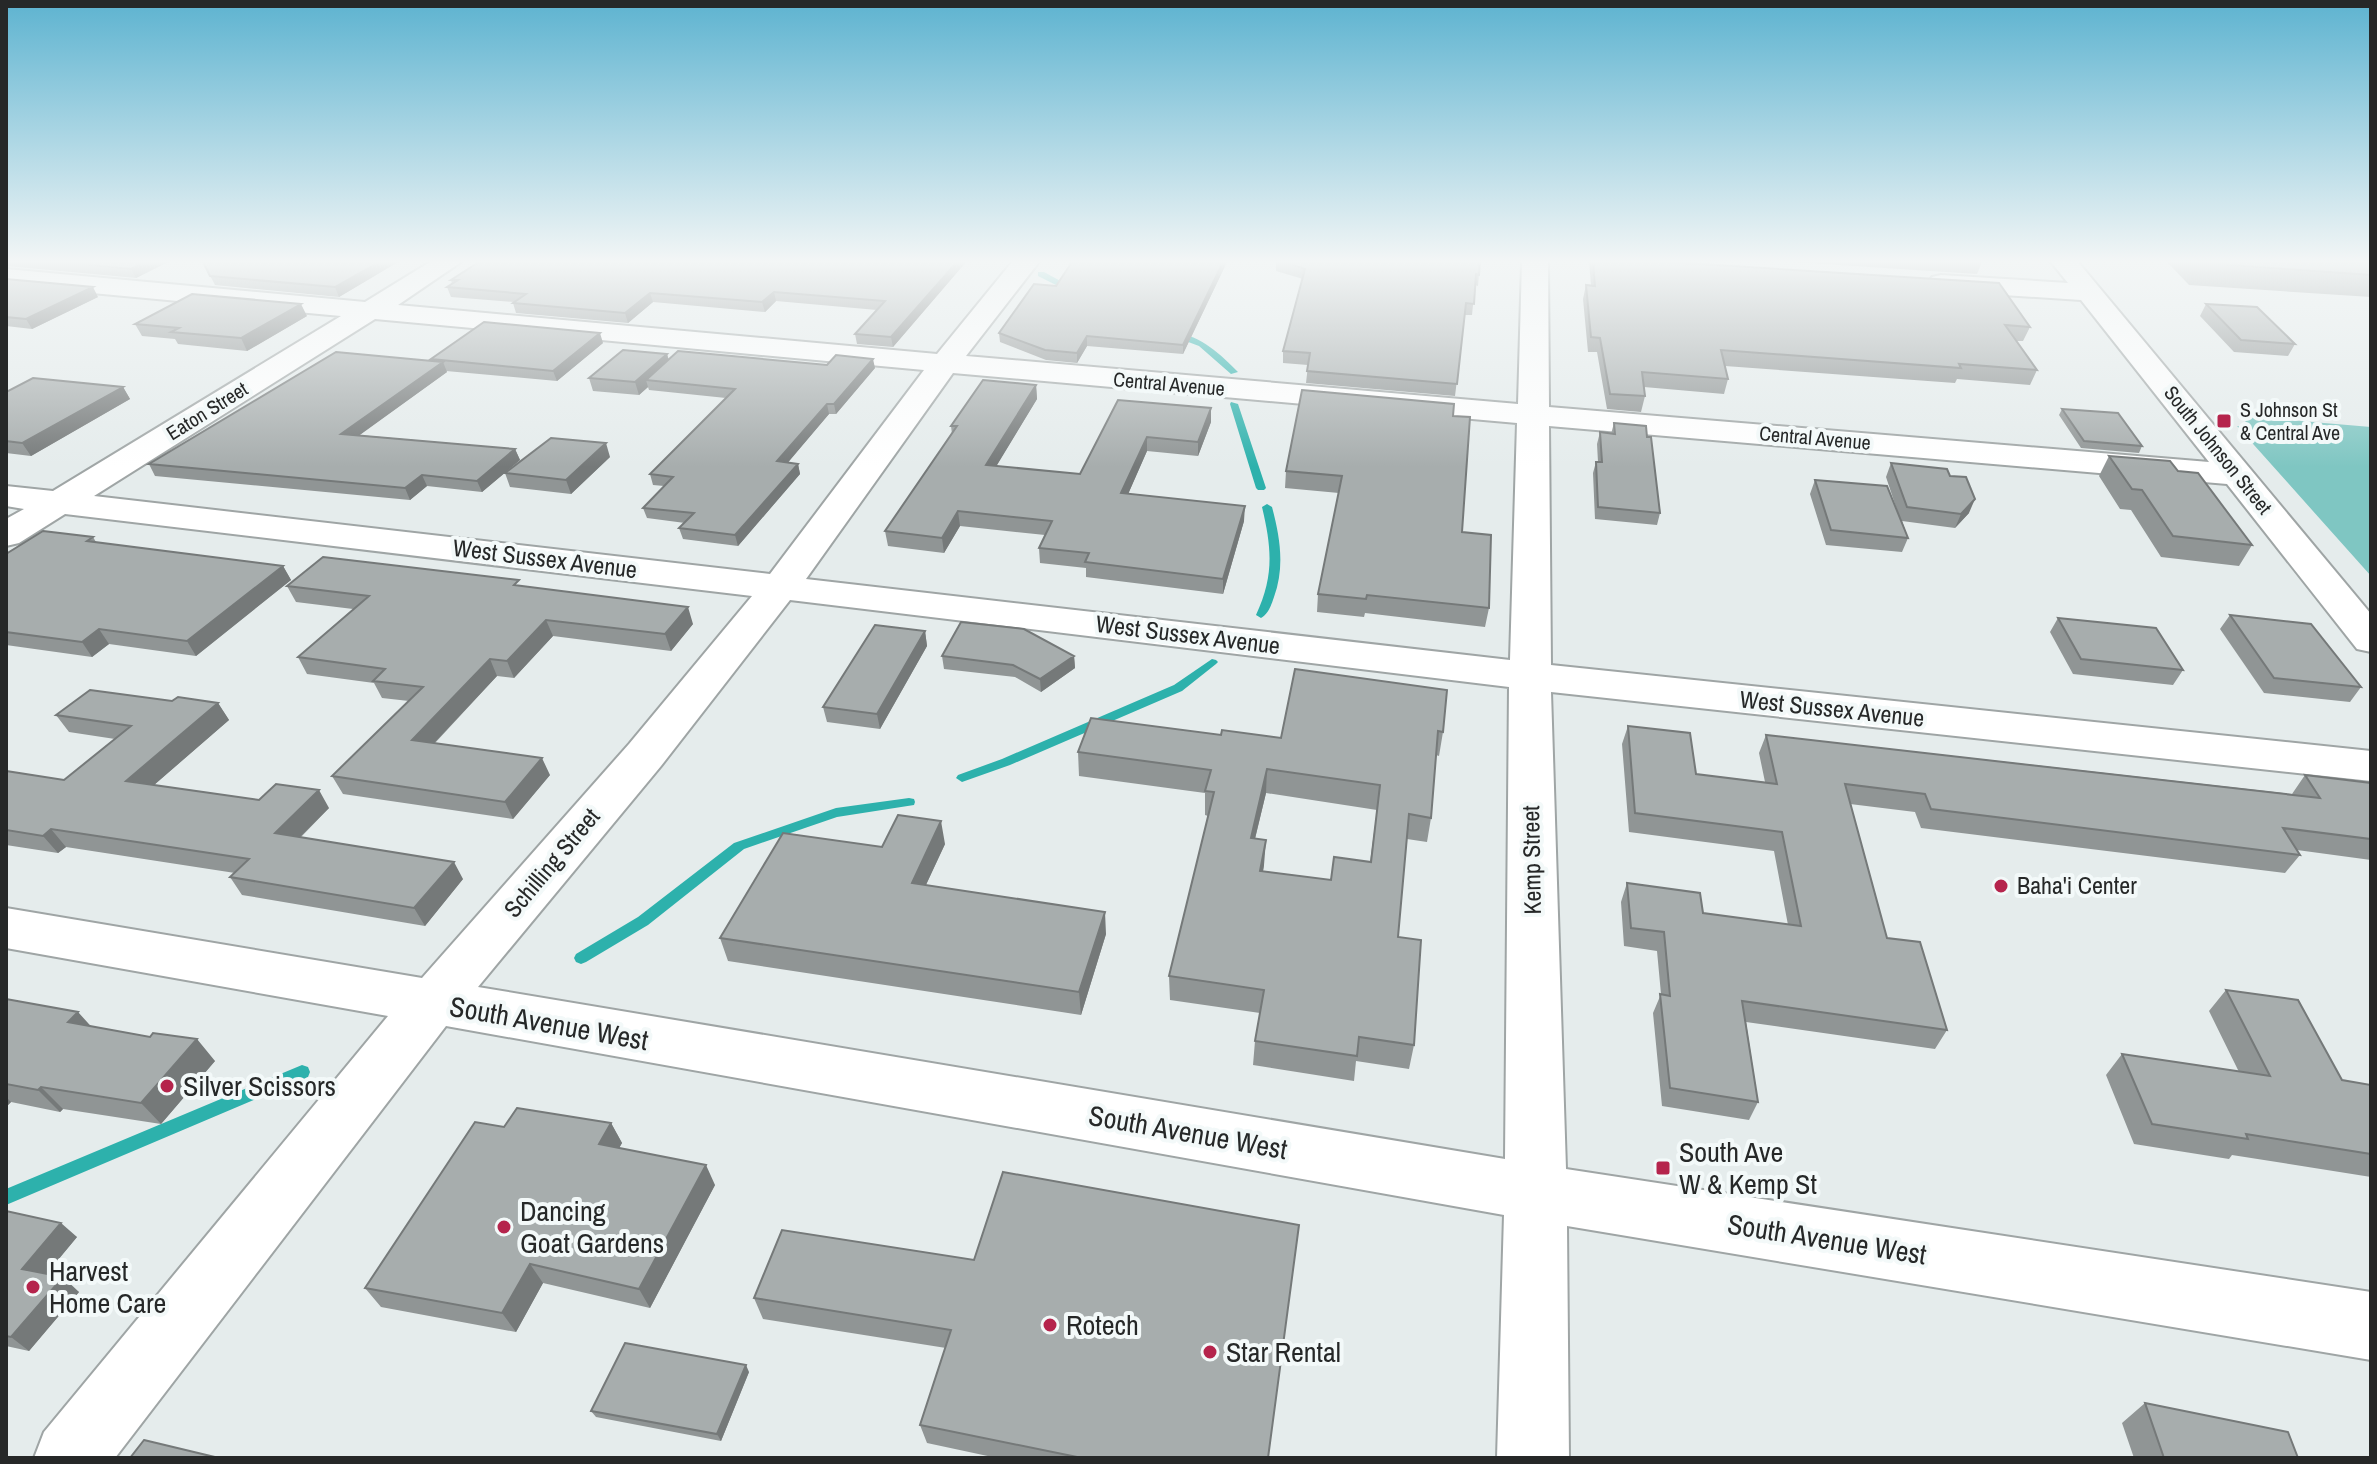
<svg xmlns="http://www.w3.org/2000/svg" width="2377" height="1464" font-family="'Archivo Narrow',sans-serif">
<rect width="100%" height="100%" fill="#e5ecec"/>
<path fill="#7fc6c2" d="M2241,416L2371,427V576L2237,426L2250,427Z"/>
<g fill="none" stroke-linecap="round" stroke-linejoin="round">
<path fill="#2db1ac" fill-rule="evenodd" d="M1038,272H1044L1077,290L1070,292L1038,276Z
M1175,333C1201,335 1221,355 1238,372L1231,374L1199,346L1175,337Z
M1231,402L1238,404L1266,488L1264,490H1258L1256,488L1230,404Z
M1267,504L1272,507C1280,537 1285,567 1274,597C1271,606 1268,614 1261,618L1256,615C1274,576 1272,549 1262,507Z
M1212,659L1216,660L1218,662L1216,664L1182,691L1010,765L962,782L956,778L958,775L1002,759L1174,685Z
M909,798L914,799L915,802L914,805L837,817L744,849L648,925L586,962L581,964L576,962L574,958L576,954L638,917L734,843L836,808Z
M302,1065L308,1067L310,1072L308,1077L6,1205V1189Z"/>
<defs>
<path id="minor" d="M430,262H461L398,305L937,354L1012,262H1039L966,356L1518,404L1522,262H1548L1549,407L2209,462L2081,300L1941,291L1932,289L1928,283L1932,277L1941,275L2068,283L2051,262H2078L2371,614V652L2357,649L2227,484L1549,426L1551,665L2371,751V781L1551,692L1566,1169L2371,1292V1360L1567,1226L1569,1458H1497L1504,1215L446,1026L115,1458H34L44,1432L388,1016L6,948V908L422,978L629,744L752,596L65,514L19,543L6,546V519L24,509L6,506V486L53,491L341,316L6,285V269L365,302ZM375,319L924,370L770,574L94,496ZM953,373L1517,423L1510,660L806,579ZM790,600L1509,687L1505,1159L478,987L661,766Z"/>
</defs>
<use href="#minor" stroke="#9fa5a5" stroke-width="4"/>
<use href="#minor" fill="#fff" fill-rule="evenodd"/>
</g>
<path fill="#909595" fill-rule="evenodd" d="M6,262H168L136,278L6,266Z
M203,262H398L339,297L215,285Z
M479,262H966L893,347L857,344L855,334L877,310L776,301L765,312L653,302L628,323L516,313L513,303L514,302L451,297L447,287L452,284L451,280Z
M1227,262L1183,354L1087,346L1077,363L1046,360L1000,342L999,333L1056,286Z
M1276,262H1480L1478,286L1475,285L1472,315H1465L1455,396L1306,383L1308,365L1283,363V351L1303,279L1276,271Z
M1589,262H1670L2030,327L2023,341H2016L2037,370L2030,385L1957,379L1955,383L1725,366L1728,379L1724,394L1644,387L1645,396L1641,412L1607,409L1597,352H1588L1583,299L1586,285H1591Z
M1792,262H1982L1977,274Z
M2167,262H2371V297L2189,285Z
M6,279L98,297L32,329L6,326Z
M2206,304L2295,344L2288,356L2234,352L2200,316Z
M307,316L247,351L178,344L175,339L142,336L135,324Z
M603,343L557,381L446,371L447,372L359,435L515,449L520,460L482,492L427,486L410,500L155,476L149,464L432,361L431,359Z
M667,354L669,360L875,368L836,414H829L787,463L798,464L800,474L738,546L683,539L679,528L685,523L647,518L643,508L664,486L653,485L650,474L726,398L649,390L648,387L639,395L593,391L589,378Z
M1036,385L1037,399L996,466L1080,474L1118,400L1211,408V422L1198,456L1147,451L1128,494L1244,521L1223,594L1086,577V568L1040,563L1039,548L1045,535L960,526L944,553L888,546L885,531L952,434L951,426Z
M123,387L130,399L31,456L6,453V392Z
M2062,409L2142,446L2139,453L2081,448L2059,415Z
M1453,416L1462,532L1489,608L1485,627L1365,613L1364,617L1317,612L1318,594L1339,493L1285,488L1286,471Z
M1614,423L1660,513L1657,525L1595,519L1593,473L1596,462H1598L1597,444L1600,432L1611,434Z
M2109,456L2178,471L2252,545L2239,566L2161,557L2131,510L2120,509L2099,476Z
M610,457L571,494L510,487L505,473Z
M1891,463L1969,513L1955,528L1902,521L1908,538L1902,552L1826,545L1810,494L1815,480L1898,513L1886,477Z
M93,537L96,542L283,566L291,580L196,656L109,644L92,657L6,645V554Z
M287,586H521L693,624L671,651L553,636L514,678L497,676L435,743L550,775L513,819L343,794L332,776L409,701L382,698L374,683L307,674L298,657L353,609L296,602Z
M2230,615L2361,687L2350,702L2264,693L2220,629Z
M2058,618L2183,670L2173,685L2073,674L2050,632Z
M925,631L927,646L880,729L827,722L823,707Z
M942,656H1074L1075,668L1041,692L1015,677L944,669Z
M1447,690L1443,732L1439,756L1436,755L1431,818L1427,842L1407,839L1398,937L1414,1045L1409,1069L1356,1061L1354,1081L1253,1065L1255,1041L1260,1013L1170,1000L1169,976L1208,816L1205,815V793L1079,776L1078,752L1221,735L1281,738ZM1266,793L1377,810L1370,862L1331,880L1263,871L1264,865L1255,839Z
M172,701L218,703L229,720L154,785L259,800L329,808L301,837L463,879L425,926L242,895L230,877L235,873L66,847L58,853L6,845V771L64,780L115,739L69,732L56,715Z
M1628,726L1696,774L1765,782L1759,753L1766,735L2292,794L2305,775L2371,783V860L2297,850L2300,855L2285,873L1921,828L1915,812L1850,804L1887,938L1947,1030L1935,1049L1746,1022L1758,1102L1749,1120L1662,1106L1653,1013L1661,994L1657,951L1624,946L1621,902L1627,883L1703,913L1788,925L1774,851L1629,832L1622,744Z
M945,844L926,885L1106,934L1081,1015L728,961L720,938L882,847Z
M2226,990L2342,1080L2371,1085V1177L2232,1155L2229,1159L2134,1144L2106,1075L2122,1054L2239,1072L2209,1011Z
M6,999L91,1026L215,1061L161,1124L63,1109L60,1112L11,1102L6,1107Z
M611,1123L622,1143L619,1148L715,1185L650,1308L543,1283L516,1332L381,1307L365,1288L504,1127Z
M6,1211L77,1237L46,1274L79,1292L29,1351L6,1346Z
M782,1230L1269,1458H997L927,1443L920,1425L946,1348L763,1319L754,1298Z
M749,1372L721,1441L596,1417L591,1411Z
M2145,1403L2298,1458H2134L2122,1423Z"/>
<path fill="#757979" d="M144,262H168L136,278L131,269Z
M379,262H398L339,297L335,287Z
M957,262H966L893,347L891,337Z
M1223,262H1227L1183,354V345Z
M93,287L98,297L32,329L26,319Z
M774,292L776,301L765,312L762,302Z
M650,293L653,302L628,323L625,313Z
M301,304L307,316L247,351L241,338Z
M600,333L603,343L557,381L553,371Z
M1087,336V346L1077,363V353Z
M667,354L670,367L646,380L648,387L639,395L635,382Z
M873,359L875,368L836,414L834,404Z
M443,362L447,372L346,445L341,434Z
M1036,385L1037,399L988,480L986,465Z
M123,387L130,399L31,456L22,443Z
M827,404L829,414L780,472L777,461Z
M1211,408V422L1198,456V442Z
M1147,437V451L1122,508L1121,493Z
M606,443L610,457L571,494L566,480Z
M515,449L520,460L482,492L477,481Z
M798,464L800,474L738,546L735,535Z
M422,475L427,486L410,500L405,488Z
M1975,499L1969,513L1955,528L1961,514Z
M1245,506L1244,521L1223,594V579Z
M958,511L960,526L944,553L942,538Z
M283,566L291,580L196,656L187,641Z
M688,607L693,624L671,651L665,634Z
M546,620L553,636L514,678L507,661Z
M99,629L109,644L92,657L82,642Z
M925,631L927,646L880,729L877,714Z
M1074,656L1075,668L1041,692L1040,679Z
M490,659L497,676L421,757L412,740Z
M218,703L229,720L139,798L126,781Z
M542,758L550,775L513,819L505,802Z
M1267,769L1266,793L1249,863L1251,838Z
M319,790L329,808L287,850L275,833Z
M941,821L945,844L916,906L912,883Z
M51,829L66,847L58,853L43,836Z
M1266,840L1264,865L1259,895L1260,871Z
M454,862L463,879L425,926L414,908Z
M1105,912L1106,934L1081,1015L1079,992Z
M78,1012L98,1034L68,1022Z
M197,1039L215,1061L161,1124L141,1103Z
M41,1087L63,1109L60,1112L38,1090Z
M6,1097L11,1102L6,1107Z
M611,1123L622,1143L610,1164L599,1144Z
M706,1165L715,1185L650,1308L639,1289Z
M61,1223L77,1237L39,1283L22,1269Z
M530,1264L543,1283L516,1332L502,1313Z
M63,1277L79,1292L29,1351L11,1337Z
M746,1365L749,1372L721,1441L717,1434Z"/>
<path fill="#a7adad" stroke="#757979" stroke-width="2" fill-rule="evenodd" d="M58,262H144L131,269Z
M203,262H379L335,287L210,276Z
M479,262H957L891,337L855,334L885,301L774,292L762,302L650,293L625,313L513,303L526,294L447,287L458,280H451Z
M1072,262H1223L1183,345L1087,336L1077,353L1045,350L999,333L1034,284L1056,286Z
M1283,262H1480L1479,275L1476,274L1474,304L1466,303L1457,384L1307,371L1310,353L1283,351L1305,269Z
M1593,262H1670L1999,283L2030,327L2005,325L2037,370L1959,364L1961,368L1721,350L1728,379L1642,372L1645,396L1610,394L1600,338L1591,337L1586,285L1595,286Z
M2198,262H2371V275L2200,263Z
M6,279L93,287L26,319L6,317Z
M192,294L301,304L241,338L171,332L179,328L135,324Z
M2206,304L2257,307L2295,344L2241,340Z
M484,322L600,333L553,371L431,359Z
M623,350L667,354L635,382L589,378Z
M678,351L827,365L836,355L873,359L834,404H827L777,461L798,464L735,535L679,528L694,513L643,508L673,477L650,474L735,389L646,380Z
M336,352L443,362L341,434L515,449L477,481L422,475L405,488L149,464Z
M33,378L123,387L22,443L6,441V392Z
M983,380L1036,385L986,465L1080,474L1118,400L1211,408L1198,442L1147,437L1121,493L1245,506L1223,579L1085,562L1089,553L1039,548L1052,521L958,511L942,538L885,531L957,426H951Z
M1302,390L1454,404L1453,416L1470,417L1462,532L1491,535L1489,608L1367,595L1366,599L1318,594L1342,476L1286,471Z
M2062,409L2118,413L2142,446L2084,441Z
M1614,423L1646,426L1647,437H1651L1660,513L1598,507L1596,462H1602L1600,432L1615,434Z
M551,438L606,443L566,480L505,473Z
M2109,456L2170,461L2178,471L2198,473L2252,545L2173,536L2142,490L2132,489Z
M1891,463L1947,469L1950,476L1966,477L1975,499L1961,514L1907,507Z
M1815,480L1887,486L1908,538L1831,530Z
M43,531L93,537L87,541L283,566L187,641L99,629L82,642L6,632V554Z
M323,557L519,580L514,585L688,607L665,634L546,620L507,661L490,659L412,740L542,758L505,802L332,776L423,687L373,681L385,669L298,657L369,596L287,586Z
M2230,615L2311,624L2361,687L2274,678Z
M2058,618L2156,628L2183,670L2081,659Z
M961,622L1024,629L1074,656L1040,679L1013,665L942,656Z
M875,625L925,631L877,714L823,707Z
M1295,669L1447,690L1443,732L1438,731L1431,818L1409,814L1398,937L1421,940L1414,1045L1359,1037L1357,1056L1255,1041L1264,990L1169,976L1214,792L1205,791L1211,770L1078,752L1091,718L1221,735L1222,730L1281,738ZM1267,769L1380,785L1371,862L1334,857L1331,880L1260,871L1266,840L1251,838Z
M90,690L172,701L178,697L218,703L126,781L259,800L276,784L319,790L275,833L454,862L414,908L230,877L249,859L51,829L43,836L6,830V771L64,780L131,726L56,715Z
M1628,726L1690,733L1696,774L1777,784L1766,735L2320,798L2305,775L2371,783V839L2283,828L2300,855L1931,809L1925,794L1845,784L1887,938L1920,942L1947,1030L1742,1001L1758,1102L1670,1088L1660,994L1670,996L1664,932L1631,928L1627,883L1700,893L1703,913L1801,926L1782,832L1635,813Z
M898,815L941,821L912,883L1105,912L1079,992L720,938L783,833L882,847Z
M2226,990L2298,1000L2342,1080L2371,1085V1154L2246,1134L2248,1139L2152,1124L2122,1054L2270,1076Z
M6,999L78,1012L68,1022L150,1037L153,1033L197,1039L141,1103L41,1087L38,1090L6,1084Z
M517,1108L611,1123L599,1144L706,1165L639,1289L530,1264L502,1313L365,1288L475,1122L504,1127Z
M1003,1172L1299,1225L1268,1458H1082L920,1425L951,1330L754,1298L782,1230L974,1260Z
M6,1211L61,1223L22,1269L63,1277L11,1337L6,1336Z
M625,1343L746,1365L717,1434L591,1411Z
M2145,1403L2288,1432L2298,1458H2164Z
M144,1440L219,1458H130Z"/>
<linearGradient id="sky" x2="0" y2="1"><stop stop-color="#5db3d0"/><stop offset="0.56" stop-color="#f3f6f6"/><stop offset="1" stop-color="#f3f6f6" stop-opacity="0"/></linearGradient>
<rect width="2377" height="467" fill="url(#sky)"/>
<g fill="#b5244c" stroke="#f3f9f9" stroke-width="3">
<rect x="2216" y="413" width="16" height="16" rx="4"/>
<circle cx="2001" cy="886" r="8"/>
<circle cx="167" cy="1086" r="8"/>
<rect x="1655" y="1160" width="16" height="16" rx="4"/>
<circle cx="504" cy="1227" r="8"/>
<circle cx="33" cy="1287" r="8"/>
<circle cx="1050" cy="1325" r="8"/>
<circle cx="1210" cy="1352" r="8"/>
</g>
<g text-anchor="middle" stroke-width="8" stroke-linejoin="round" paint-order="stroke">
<g font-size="20" fill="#262828" stroke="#f3f9f9">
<text transform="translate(1169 384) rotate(5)" y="7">Central Avenue</text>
<text transform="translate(207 411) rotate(-32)" y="7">Eaton Street</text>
<text transform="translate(1815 438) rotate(5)" y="7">Central Avenue</text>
<text transform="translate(2218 450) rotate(51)" y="7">South Johnson Street</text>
</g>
<g font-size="20" fill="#262828" stroke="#f3f9f9" text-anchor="start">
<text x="2240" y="417">S Johnson St<tspan x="2240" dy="23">&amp; Central Ave</tspan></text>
</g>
<g font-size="24" fill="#262828" stroke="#f3f9f9">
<text transform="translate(545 559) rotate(7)" y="8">West Sussex Avenue</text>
<text transform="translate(1188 635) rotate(7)" y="8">West Sussex Avenue</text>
<text transform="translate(1832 709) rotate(6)" y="8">West Sussex Avenue</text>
<text transform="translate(1532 860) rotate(-91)" y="8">Kemp Street</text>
<text transform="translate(552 863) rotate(-50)" y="8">Schilling Street</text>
</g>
<g font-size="24" fill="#262828" stroke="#f3f9f9" text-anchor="start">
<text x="2017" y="894">Baha'i Center</text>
</g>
<g font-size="28" fill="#262828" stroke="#f3f9f9">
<text transform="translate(549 1023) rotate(10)" y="10">South Avenue West</text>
<text transform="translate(1188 1132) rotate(10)" y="10">South Avenue West</text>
<text transform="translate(1827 1239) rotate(9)" y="10">South Avenue West</text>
</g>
<g font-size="28" fill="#262828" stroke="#f3f9f9" text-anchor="start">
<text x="183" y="1096">Silver Scissors</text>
<text x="1679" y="1162">South Ave<tspan x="1679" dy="32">W &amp; Kemp St</tspan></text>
<text x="520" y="1221">Dancing<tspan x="520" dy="32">Goat Gardens</tspan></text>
<text x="49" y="1281">Harvest<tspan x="49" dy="32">Home Care</tspan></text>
<text x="1066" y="1335">Rotech</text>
<text x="1226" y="1362">Star Rental</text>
</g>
</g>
<rect width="2377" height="1464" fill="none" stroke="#262828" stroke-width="16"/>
</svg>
